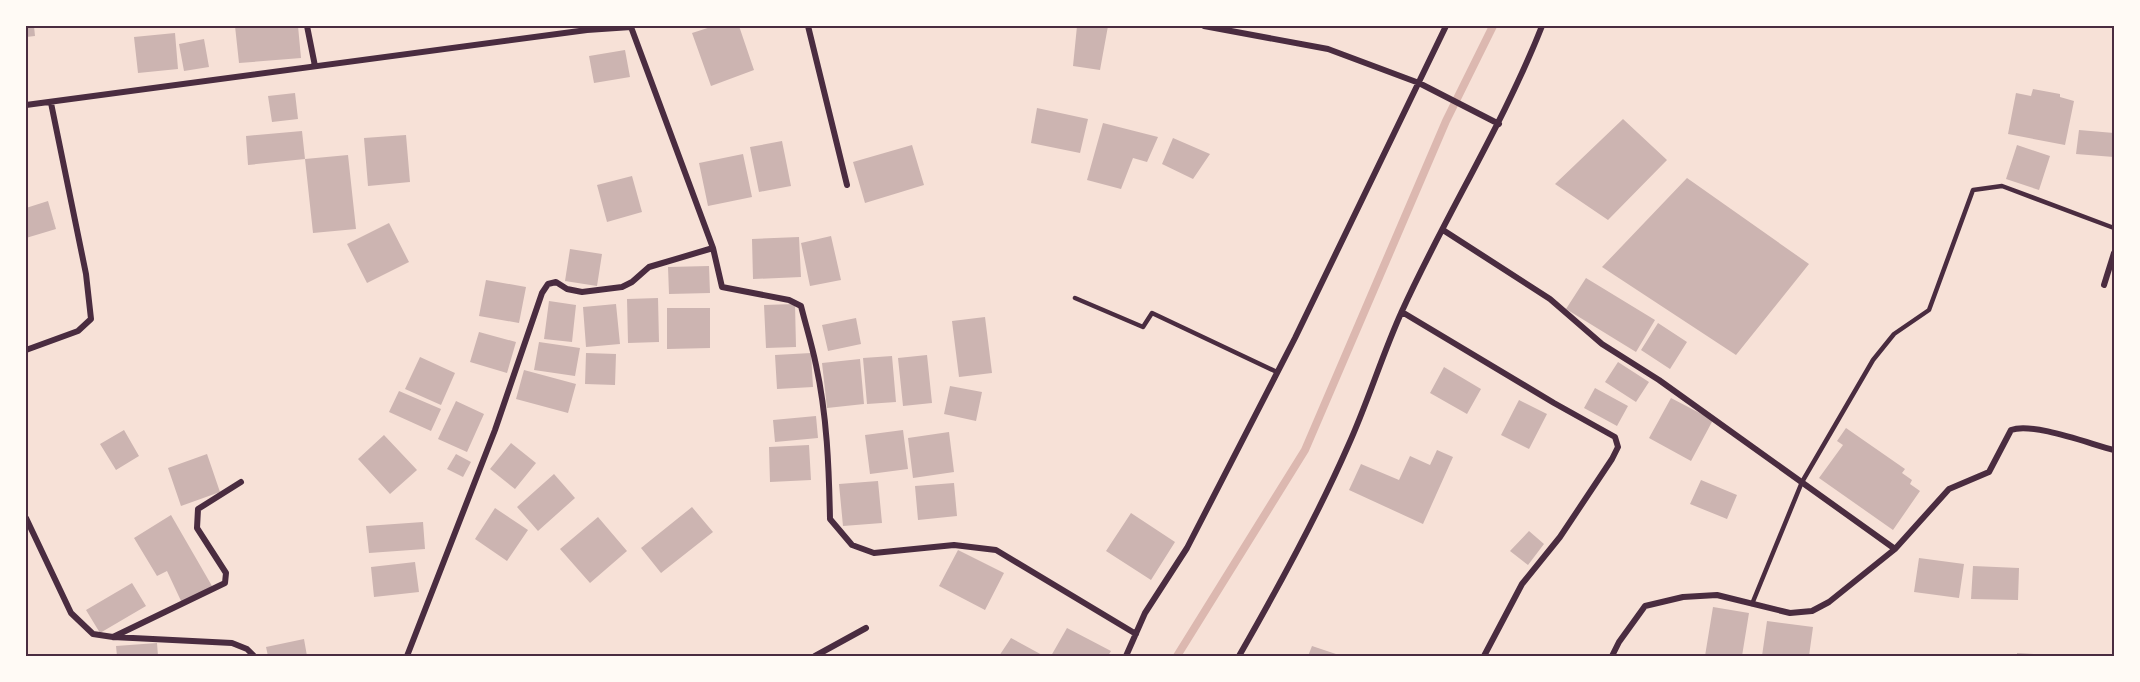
<svg xmlns="http://www.w3.org/2000/svg" width="2140" height="682" font-family="'Work Sans',sans-serif">
<rect width="100%" height="100%" fill="#f7e1d7"/>
<g fill="none" stroke-linecap="round" stroke-linejoin="round">
<path stroke="#dcb8b0" stroke-width="8" d="M1177,656L1305,450L1446,121L1493,26"/>
</g>
<path fill="#ccb4b1" d="M26,26H34L35,36L26,37Z
M235,26H298L301,58L239,63Z
M714,26H739L754,70L711,86L692,33Z
M1077,26H1108L1100,70L1073,66Z
M175,33L178,69L138,73L134,37Z
M204,39L209,67L184,71L179,44Z
M625,50L630,77L594,83L589,56Z
M2033,89L2060,94V97L2074,101L2065,145L2008,134L2016,93L2031,96Z
M295,93L298,119L272,122L268,96Z
M1037,108L1088,119L1080,153L1031,143Z
M1623,119L1667,160L1608,220L1555,184Z
M1103,123L1158,137L1147,162L1133,158L1121,189L1087,180Z
M2079,130L2114,133V157L2076,154Z
M302,131L305,159L248,165L246,136Z
M406,135L410,182L368,186L364,138Z
M1173,138L1210,154L1193,179L1162,164Z
M782,141L791,186L759,192L750,147Z
M912,145L924,185L865,203L853,162Z
M2017,145L2050,156L2039,190L2006,179Z
M743,154L752,197L708,206L699,163Z
M348,155L356,229L313,233L305,159Z
M632,176L642,212L607,222L597,185Z
M1687,178L1809,264L1736,355L1602,267Z
M48,201L56,229L26,238V208Z
M389,223L409,262L367,283L347,244Z
M831,236L841,280L810,286L801,243Z
M799,237L801,277L753,279L752,239Z
M570,249L602,254L597,286L565,281Z
M709,266L710,293L669,294L668,267Z
M1586,278L1655,320L1636,352L1566,309Z
M486,280L526,287L519,323L479,316Z
M658,298L659,342L628,343L627,299Z
M549,301L576,305L572,342L544,339Z
M616,304L620,344L586,347L583,307Z
M795,304L796,347L766,348L764,305Z
M667,308H710V348L667,349Z
M985,317L992,373L959,377L952,321Z
M856,318L861,344L828,351L822,325Z
M1658,323L1687,342L1670,369L1641,350Z
M479,332L516,342L507,373L470,362Z
M539,342L580,348L575,376L534,370Z
M586,353L616,354L615,385L585,384Z
M811,353L813,387L777,389L775,355Z
M927,355L932,403L903,406L898,358Z
M892,356L896,402L867,404L863,358Z
M420,357L455,373L441,405L405,389Z
M860,359L864,404L827,408L822,363Z
M1618,362L1649,382L1636,402L1605,382Z
M1444,367L1481,389L1467,414L1430,393Z
M524,370L576,384L568,413L516,399Z
M950,386L982,392L976,421L944,414Z
M1595,388L1628,406L1617,426L1584,408Z
M399,391L441,409L431,431L389,412Z
M1671,398L1713,420L1691,461L1649,438Z
M1519,400L1547,414L1529,449L1501,435Z
M456,401L484,414L467,452L438,439Z
M816,416L818,438L775,442L773,420Z
M1846,428L1905,469L1902,473L1912,480L1910,484L1920,491L1893,530L1819,478L1843,445L1837,441Z
M124,430L139,456L116,470L100,444Z
M903,430L908,469L870,474L865,435Z
M949,432L954,472L913,478L908,438Z
M384,435L417,470L390,494L358,459Z
M511,443L536,463L515,489L490,469Z
M809,445L811,480L770,482L769,447Z
M1437,450L1453,457L1423,524L1349,490L1361,464L1399,480L1410,456L1430,465Z
M207,454L220,492L181,506L168,468Z
M456,454L471,462L463,477L447,469Z
M554,474L575,498L538,531L517,507Z
M1701,480L1737,495L1727,519L1690,504Z
M878,481L882,523L843,526L839,484Z
M954,483L957,516L918,520L915,486Z
M692,507L713,532L661,573L641,548Z
M495,508L528,530L507,561L475,539Z
M1131,513L1175,542L1151,580L1106,551Z
M171,515L212,586L182,603L167,571L157,576L134,538Z
M598,517L627,551L590,583L560,549Z
M423,522L425,549L369,553L366,526Z
M1529,531L1544,544L1528,565L1510,551Z
M958,550L1004,573L985,610L939,586Z
M1919,558L1964,564L1959,598L1914,592Z
M415,562L419,592L374,597L371,567Z
M1973,566L2019,568L2018,600L1971,599Z
M132,583L146,606L100,633L86,610Z
M1713,607L1749,613L1742,656H1705Z
M1767,621L1813,627L1809,656H1762Z
M1067,628L1111,651L1108,656H1051Z
M1011,638L1044,656H999Z
M304,639L307,656H268L266,647Z
M157,643L158,656H117L116,646Z
M1312,646L1342,656H1308Z
M2017,653L2049,655V656H2017Z"/>
<g fill="none" stroke-linecap="round" stroke-linejoin="round">
<path stroke="#4a2c40" stroke-width="4.5" d="M1075,298L1143,327L1152,313L1277,372
M1752,604L1802,482L1873,360L1894,334L1929,310L1973,190L2002,186L2114,228"/>
<path stroke="#4a2c40" stroke-width="6" d="M307,26L315,66
M808,26L847,185
M1204,26L1328,49L1419,83L1499,124
M26,105L587,30L631,27L713,248L722,287L789,300L801,306C806,326 812,345 816,365C827,415 829,468 830,519L852,545L874,553L954,545L996,550L1136,634
M1443,230L1550,299L1602,344L1659,380L1895,549
M2104,285L2114,253
M1402,312L1554,403L1615,437L1618,447L1612,459L1560,537L1522,584L1484,656
M26,350L78,331L91,319L86,274L51,103
M26,518L71,613L93,634L113,637L232,643L247,649L254,656
M113,637L225,583L226,573L197,528L198,509L241,482
M407,656L495,430L542,293L548,284L556,282L567,289L582,292L622,287L632,282L649,267L713,248
M815,656L866,628
M1126,656L1145,613L1187,548L1295,338L1446,26
M1239,656C1278,588 1316,519 1348,446C1368,402 1382,355 1402,311C1446,214 1503,125 1542,26
M1612,656L1619,642L1645,606L1683,597L1717,595L1790,613L1812,611L1829,602L1895,549L1949,489L1989,472L2011,430C2033,422 2090,444 2114,450"/>
</g>
<rect width="2140" height="682" fill="none" stroke="#fffaf5" stroke-width="54"/>
<rect x="27" y="27" width="2086" height="628" fill="none" stroke="#4a2c40" stroke-width="2"/>
</svg>
